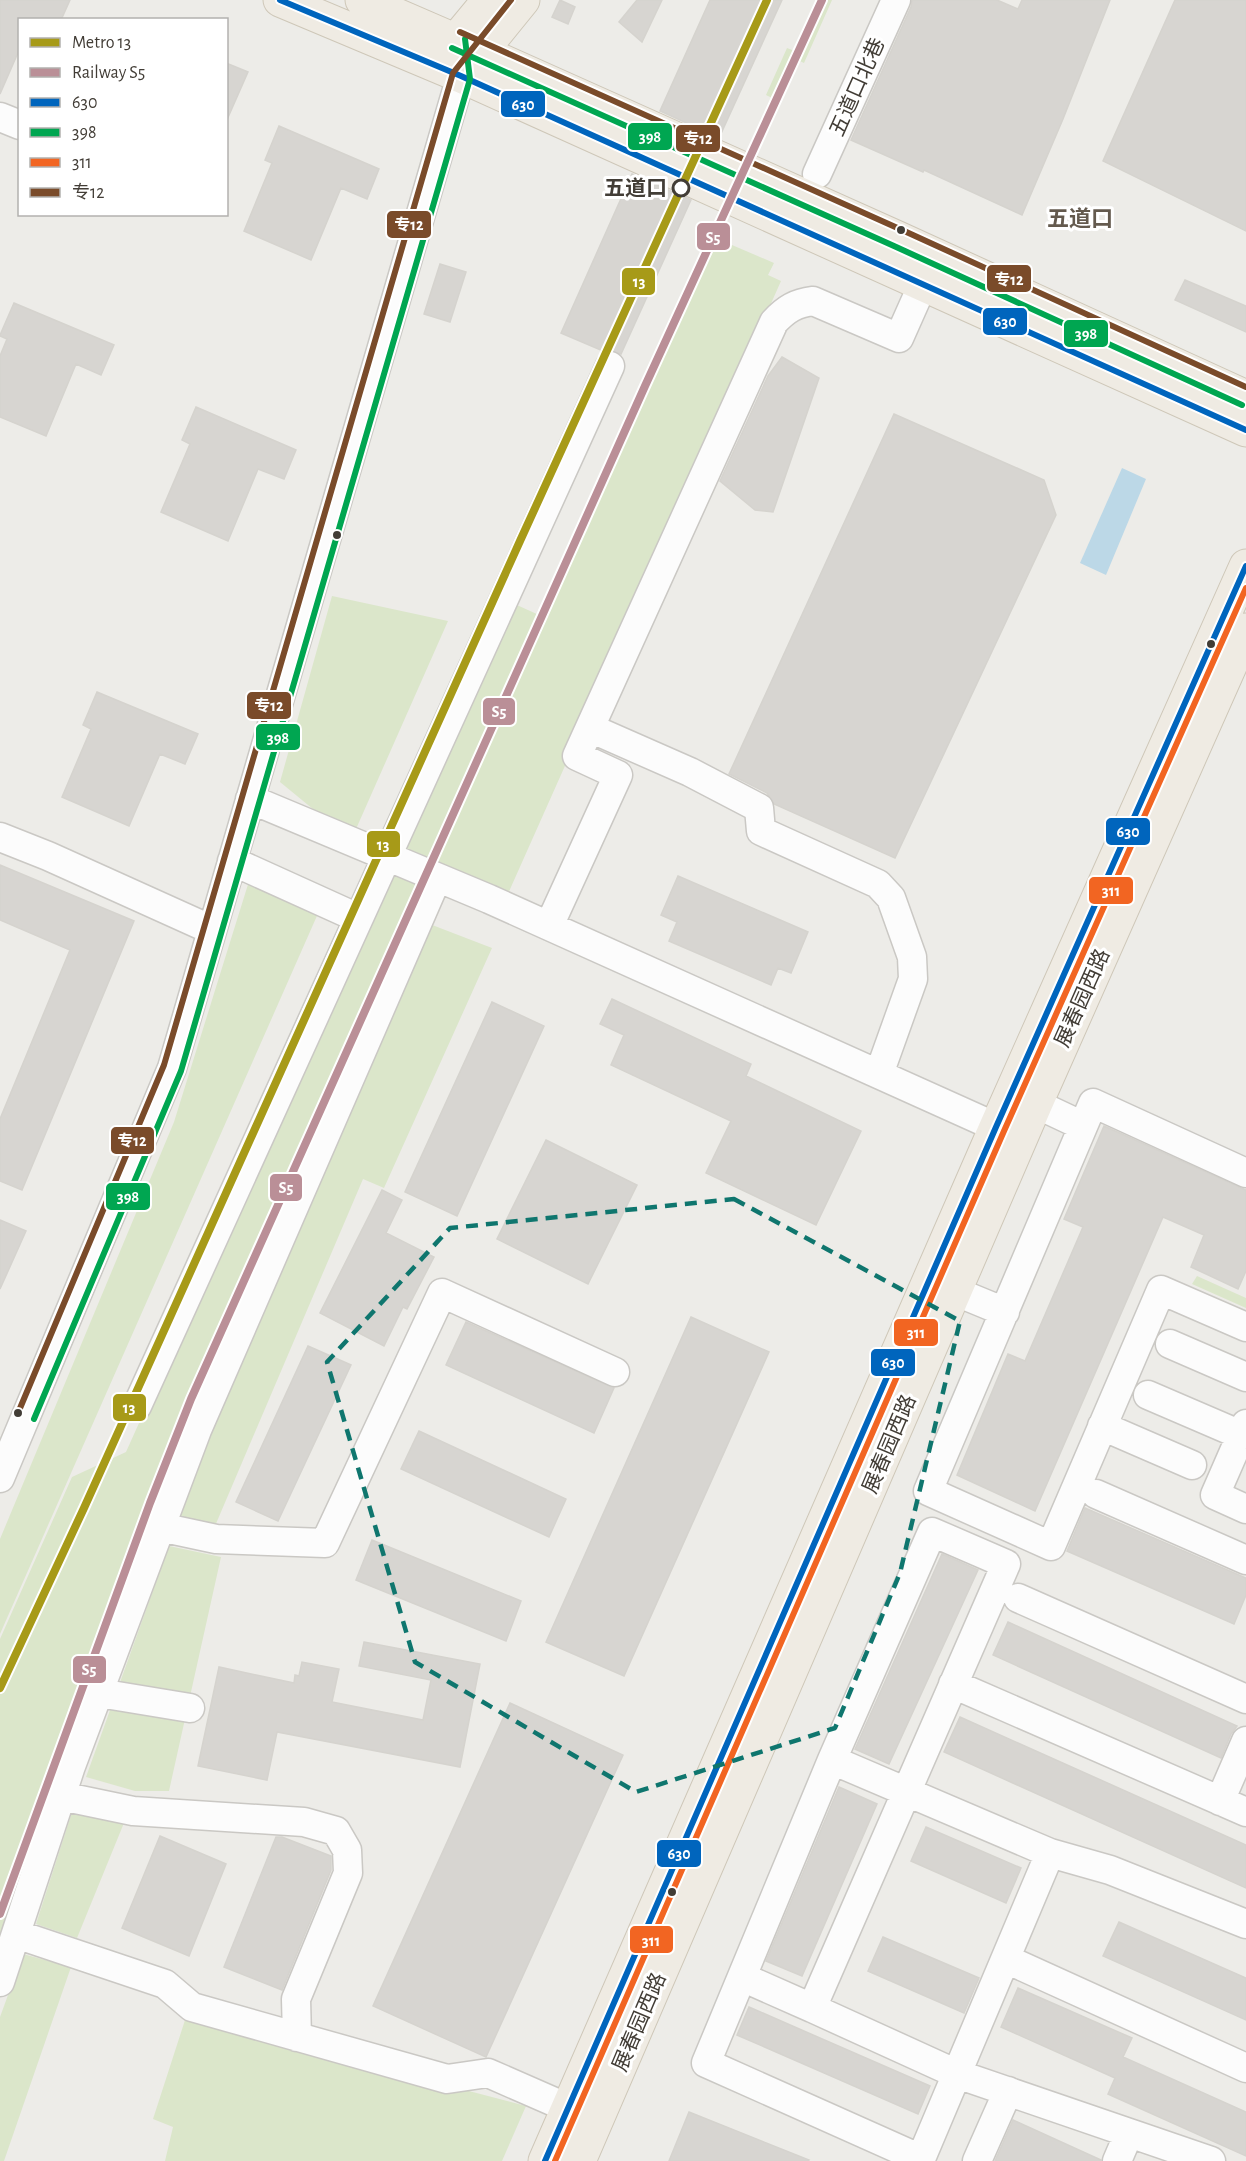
<svg xmlns="http://www.w3.org/2000/svg" width="1246" height="2161" font-family="'Alegreya Sans','Noto Sans SC',sans-serif">
<rect width="100%" height="100%" fill="#edece8"/>
<path fill="#dbe6ca" d="M824,0H832L804,63L791,57L772,98L766,95L787,48L800,53Z
M711,236L774,263L768,275L781,281L507,896L436,865L0,1947V1639L72,1477L126,1452L508,601L539,615Z
M332,596L448,621L356,829L319,814L280,782Z
M250,878L320,909L0,1634V1539L174,1122Z
M427,923L492,948L384,1188L363,1179L215,1526L176,1515Z
M1197,1276L1246,1298V1308L1192,1284Z
M169,1546L221,1557L169,1791H135L86,1777Z
M73,1809L126,1818L77,1938L36,1924Z
M23,1954L71,1967L4,2161H0V2017Z
M186,2017L526,2106L502,2161H165L173,2127L153,2119Z"/>
<path fill="#bcd8e7" d="M1122,468L1146,479L1106,575L1080,563Z"/>
<path fill="#d7d5d1" stroke="#d5d3ce" stroke-width="1.5" d="M0,0H70L61,20H20V48L0,94Z
M560,0L575,7L568,24L552,17Z
M637,0H662L642,42L619,22Z
M710,0H782L719,138L660,111Z
M912,0H997L1018,9L1022,0H1110L1063,119L1022,215L924,170L923,172L851,140L911,7Z
M1175,0H1246V231L1103,161Z
M226,63L248,72L226,122Z
M279,126L379,169L367,199L341,188L311,260L244,231L272,163L265,160Z
M632,174L691,200L621,354L609,350L603,351L561,333Z
M440,264L466,272L450,322L424,314Z
M1185,280L1246,306V332L1175,300Z
M14,303L114,345L101,375L76,364L46,436L0,417V356L7,339L0,336V335Z
M782,357L819,378L773,512L755,510L720,481L768,376Z
M196,407L296,450L284,479L258,469L228,541L161,512L190,444L182,440Z
M894,414L1044,480L1056,515L895,858L774,804L767,793L729,774Z
M97,692L198,734L185,764L160,754L129,826L62,797L91,729L83,725Z
M0,865L134,921L22,1190L0,1181V1119L70,950L0,920Z
M678,876L808,932L791,973L778,968L771,985L669,941L677,922L661,915Z
M612,999L751,1064L746,1076L861,1131L816,1225L706,1173L731,1121L611,1065L624,1035L600,1024Z
M492,1002L544,1026L457,1216L405,1192Z
M1104,1126L1246,1190V1271L1238,1289L1191,1267L1204,1235L1163,1217L1035,1511L957,1475L1008,1354L1025,1361L1083,1227L1064,1219Z
M546,1140L637,1185L588,1284L497,1239Z
M382,1190L402,1200L386,1233L434,1257L407,1309L403,1307L384,1346L320,1313Z
M0,1220L26,1231L0,1289Z
M691,1317L769,1352L624,1676L546,1642Z
M466,1322L614,1388L594,1433L446,1365Z
M308,1346L351,1365L278,1521L236,1502Z
M419,1431L566,1499L549,1537L401,1469Z
M1085,1508L1246,1578V1595L1234,1624L1067,1551Z
M372,1540L521,1601L506,1641L356,1580Z
M942,1554L978,1570L889,1764L855,1749Z
M1008,1622L1237,1726L1231,1734L1221,1758L993,1655Z
M364,1642L480,1664L460,1767L277,1732L267,1780L198,1766L219,1667L294,1683L295,1675L299,1676L302,1662L339,1669L332,1702L423,1720L431,1680L359,1666Z
M510,1703L623,1755L486,2057L373,2006Z
M960,1717L1246,1845V1888L944,1752Z
M839,1787L877,1804L802,1976L766,1961Z
M926,1827L1021,1868L1006,1903L911,1861Z
M160,1836L226,1864L189,1956L122,1928Z
M276,1837H282L331,1856V1870L282,1990L224,1967Z
M1119,1922L1246,1978V2020L1103,1956Z
M883,1937L979,1978L964,2013L868,1971Z
M1018,1988L1132,2038L1123,2057L1246,2112V2156L1108,2094L1115,2078L1001,2027Z
M749,2007L930,2086L918,2114L737,2035Z
M689,2112L809,2160L808,2161H669Z
M1013,2120L1101,2160V2161H995Z"/>
<g fill="none" stroke-linecap="round" stroke-linejoin="round">
<defs>
<path id="minor" d="M0,117L20,125
M817,174L896,0
M590,728L690,772L759,808L761,831L878,884L891,898L912,957L913,979L879,1074
M250,799L489,899L996,1127
M0,837L48,856L212,930
M232,861L358,918
M549,926L618,775L577,756L774,322C786,309 796,303 813,301L899,338L923,284
M1015,1094L1083,1126
M1246,1173L1093,1103L928,1491L1051,1546L1161,1290L1246,1327
M954,1291L1005,1312
M1170,1344L1246,1377
M1148,1395L1241,1435
M137,1406L610,366
M1246,1424L1215,1495L1246,1509
M1102,1426L1192,1465
M0,1478L172,1068L461,76
M1096,1494L1246,1560
M160,1527L216,1539L325,1543L442,1293L615,1372
M1018,1598L1246,1699
M953,1684L1246,1812
M99,1693L190,1708
M832,1760L1050,1853L920,2161
M61,1796L133,1811L304,1822L336,1831L347,1850L348,1873L296,1999L297,2037
M1220,1801L1246,1741
M1050,1853L1110,1870L1246,1924
M16,1934L165,1984L192,2007L447,2079L488,2073L568,2108
M1006,1959L1246,2068
M742,1977L812,2008
M0,1982L71,1766L197,1430L437,878
M921,2159L706,2063L832,1760L932,1532L1006,1564L812,2008L957,2074L1211,2161
M977,2161L1008,2091
M1117,2161L1129,2133"/>
<path id="major" d="M280,0L461,76L1246,430
M362,0L482,52L898,238L1246,397
M456,40L489,0
M468,68L523,0
M545,2161L996,1127L1246,566
M579,2161L1036,1103L1246,630"/>
</defs>
<use href="#minor" stroke="#cac8c4" stroke-width="31"/>
<use href="#major" stroke="#cec7b8" stroke-width="35"/>
<use href="#minor" stroke="#fcfcfc" stroke-width="28"/>
<use href="#major" stroke="#efebe3" stroke-width="33"/>
<defs>
<path id="bus-1" d="M280,0L461,76L1246,430
M545,2161L996,1127L1246,566"/>
<path id="bus-2" d="M452,48L894,246L1242,405
M34,1419L181,1071L470,79L465,39"/>
<path id="bus-3" d="M555,2161L1004,1131L1246,588"/>
<path id="bus-4" d="M460,32L902,230L1246,387
M18,1413L164,1065L453,73L511,0"/>
</defs>
<use href="#bus-1" stroke="#fff" stroke-width="10"/>
<use href="#bus-2" stroke="#fff" stroke-width="10"/>
<use href="#bus-3" stroke="#fff" stroke-width="10"/>
<use href="#bus-4" stroke="#fff" stroke-width="10"/>
<use href="#bus-1" stroke="#0065bd" stroke-width="6"/>
<use href="#bus-2" stroke="#00a651" stroke-width="6"/>
<use href="#bus-3" stroke="#f26522" stroke-width="6"/>
<use href="#bus-4" stroke="#7a4b2a" stroke-width="6"/>
<defs>
<path id="rail-1" d="M0,1914L150,1503L191,1399L645,386L822,0"/>
</defs>
<use href="#rail-1" stroke="#fff" stroke-width="12"/>
<use href="#rail-1" stroke="#ba8f97" stroke-width="8"/>
<defs>
<path id="metro-1" d="M0,1688L84,1508L520,541L767,0"/>
</defs>
<use href="#metro-1" stroke="#fff" stroke-width="12"/>
<use href="#metro-1" stroke="#a79a18" stroke-width="8"/>
</g>
<path fill="none" stroke="#0f766e" stroke-width="4.5" stroke-dasharray="12 8" stroke-linejoin="round" d="M734,1199L960,1321L900,1573L835,1728L636,1792L415,1662L327,1362L450,1228Z"/>
<circle fill="#fff" stroke="#423d36" stroke-width="3" cx="681" cy="188" r="8"/>
<g fill="#423d36" stroke="#fff" stroke-width="2">
<circle cx="901" cy="230" r="5"/>
<circle cx="337" cy="535" r="5"/>
<circle cx="1211" cy="644" r="5"/>
<circle cx="18" cy="1413" r="5"/>
<circle cx="672" cy="1892" r="5"/>
</g>
<g text-anchor="middle" stroke-width="6" stroke-linejoin="round" paint-order="stroke">
<g font-size="21" fill="#423d36" stroke="#fff">
<text transform="translate(857 87) rotate(-66)" y="7">五道口北巷</text>
<text transform="translate(1082 998) rotate(-66)" y="7">展春园西路</text>
<text transform="translate(889 1444) rotate(-67)" y="7">展春园西路</text>
<text transform="translate(639 2022) rotate(-67)" y="7">展春园西路</text>
</g>
<g font-size="21" font-weight="bold" fill="#423d36" stroke="#fff" text-anchor="end">
<text x="667" y="195">五道口</text>
</g>
<g font-size="22" font-weight="bold" fill="#645a4e" stroke="#fff">
<text x="1080" y="226">五道口</text>
</g>
</g>
<g stroke="#fff" stroke-width="2">
<rect x="500" y="90" width="46" height="28" rx="6" fill="#0065bd"/>
<rect x="627" y="122" width="46" height="29" rx="6" fill="#00a651"/>
<rect x="675" y="124" width="46" height="29" rx="6" fill="#7a4b2a"/>
<rect x="386" y="210" width="46" height="29" rx="6" fill="#7a4b2a"/>
<rect x="696" y="222" width="35" height="29" rx="6" fill="#ba8f97"/>
<rect x="986" y="264" width="46" height="29" rx="6" fill="#7a4b2a"/>
<rect x="621" y="267" width="35" height="29" rx="6" fill="#a79a18"/>
<rect x="982" y="307" width="46" height="29" rx="6" fill="#0065bd"/>
<rect x="1063" y="319" width="46" height="29" rx="6" fill="#00a651"/>
<rect x="246" y="691" width="46" height="29" rx="6" fill="#7a4b2a"/>
<rect x="482" y="697" width="34" height="29" rx="6" fill="#ba8f97"/>
<rect x="255" y="723" width="46" height="28" rx="6" fill="#00a651"/>
<rect x="1105" y="817" width="46" height="29" rx="6" fill="#0065bd"/>
<rect x="366" y="830" width="35" height="28" rx="6" fill="#a79a18"/>
<rect x="1088" y="876" width="46" height="29" rx="6" fill="#f26522"/>
<rect x="110" y="1126" width="45" height="29" rx="6" fill="#7a4b2a"/>
<rect x="269" y="1173" width="34" height="29" rx="6" fill="#ba8f97"/>
<rect x="105" y="1182" width="46" height="29" rx="6" fill="#00a651"/>
<rect x="893" y="1318" width="46" height="29" rx="6" fill="#f26522"/>
<rect x="870" y="1348" width="46" height="29" rx="6" fill="#0065bd"/>
<rect x="112" y="1393" width="35" height="29" rx="6" fill="#a79a18"/>
<rect x="72" y="1655" width="35" height="29" rx="6" fill="#ba8f97"/>
<rect x="656" y="1839" width="46" height="29" rx="6" fill="#0065bd"/>
<rect x="629" y="1925" width="45" height="29" rx="6" fill="#f26522"/>
</g>
<g font-size="16" text-anchor="middle" font-weight="bold" fill="#fff">
<text x="523" y="110">630</text>
<text x="650" y="142">398</text>
<text x="698" y="144">专12</text>
<text x="409" y="230">专12</text>
<text x="713" y="243">S5</text>
<text x="1009" y="285">专12</text>
<text x="639" y="287">13</text>
<text x="1005" y="327">630</text>
<text x="1086" y="339">398</text>
<text x="269" y="711">专12</text>
<text x="499" y="717">S5</text>
<text x="278" y="743">398</text>
<text x="1128" y="837">630</text>
<text x="383" y="850">13</text>
<text x="1111" y="896">311</text>
<text x="132" y="1146">专12</text>
<text x="286" y="1193">S5</text>
<text x="128" y="1202">398</text>
<text x="916" y="1338">311</text>
<text x="893" y="1368">630</text>
<text x="129" y="1413">13</text>
<text x="89" y="1675">S5</text>
<text x="679" y="1859">630</text>
<text x="651" y="1946">311</text>
</g>
<rect x="18" y="18" width="210" height="198" fill="#ffffff" stroke="#b3b1af" stroke-width="1.5"/>
<rect x="30" y="38" width="30" height="9" fill="#a79a18" stroke="#b3b1af" stroke-width="1.5"/>
<text x="72" y="48" font-size="18" fill="#423d36">Metro 13</text>
<rect x="30" y="68" width="30" height="9" fill="#ba8f97" stroke="#b3b1af" stroke-width="1.5"/>
<text x="72" y="78" font-size="18" fill="#423d36">Railway S5</text>
<rect x="30" y="98" width="30" height="9" fill="#0065bd" stroke="#b3b1af" stroke-width="1.5"/>
<text x="72" y="108" font-size="18" fill="#423d36">630</text>
<rect x="30" y="128" width="30" height="9" fill="#00a651" stroke="#b3b1af" stroke-width="1.5"/>
<text x="72" y="138" font-size="18" fill="#423d36">398</text>
<rect x="30" y="158" width="30" height="9" fill="#f26522" stroke="#b3b1af" stroke-width="1.5"/>
<text x="72" y="168" font-size="18" fill="#423d36">311</text>
<rect x="30" y="188" width="30" height="9" fill="#7a4b2a" stroke="#b3b1af" stroke-width="1.5"/>
<text x="72" y="198" font-size="18" fill="#423d36">专12</text>
</svg>
